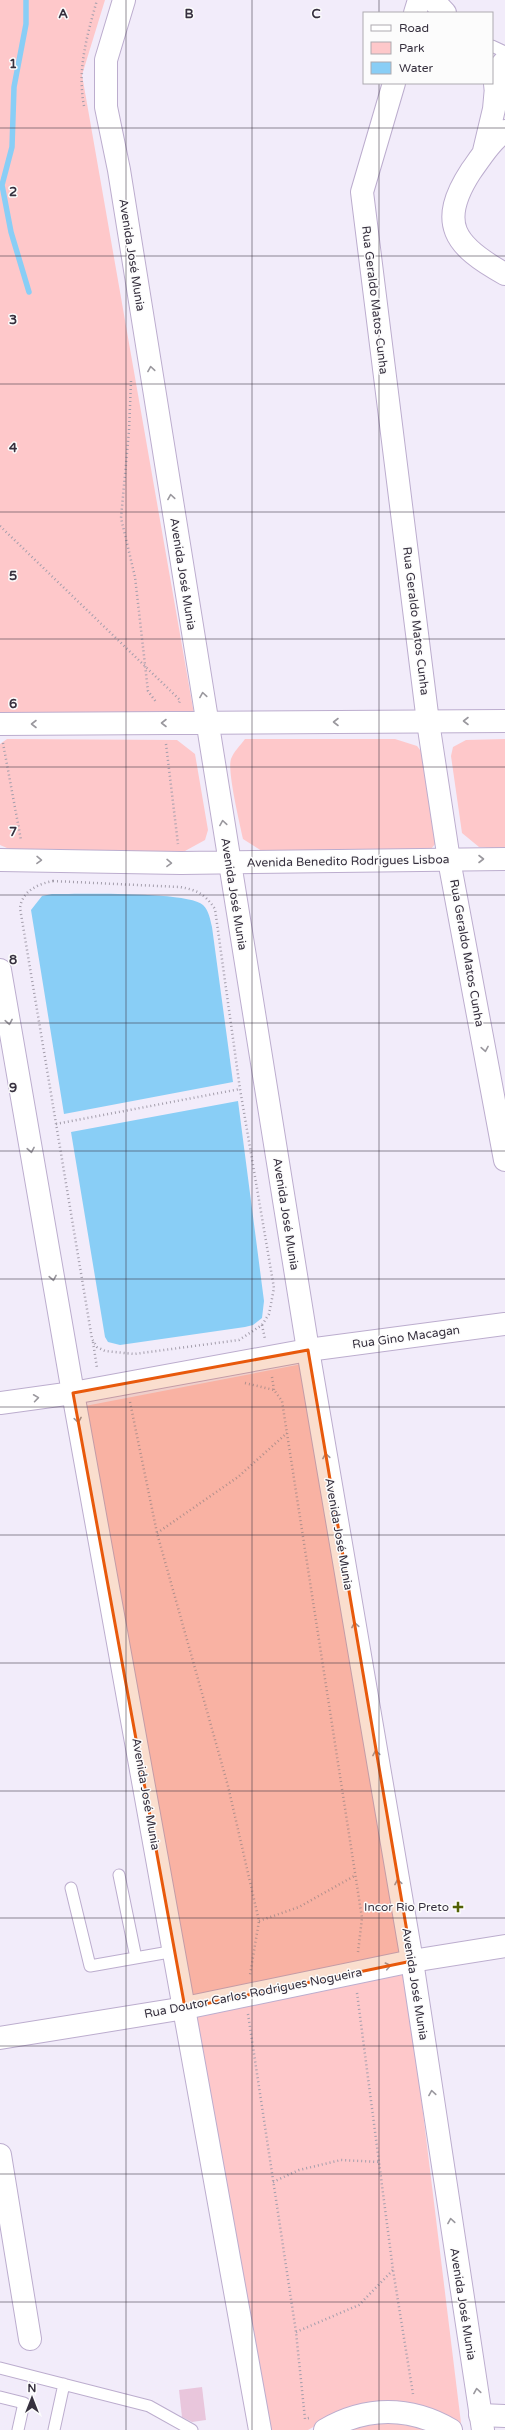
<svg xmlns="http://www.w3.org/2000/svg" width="505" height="2430" font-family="'Varela Round',sans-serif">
<rect width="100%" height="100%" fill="#f2ecfa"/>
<path fill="#fec8ca" d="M0,0H105L82,75L194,714H0Z
M7,739L177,740L195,754L208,830L205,840L185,851H14L0,845V744Z
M245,739H395L417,746L428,760L436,843L431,849L265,853L243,839C240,824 227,771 231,759C234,751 240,746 245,739Z
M505,739V849L479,847L462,833L451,756L453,747L466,740Z
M302,1364L403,1957L193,2001L85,1406Z
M406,1974L461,2423L427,2408L390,2401L350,2406L308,2430H270L196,2017Z
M388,2422L405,2423L428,2430H351L371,2424Z"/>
<path fill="#89cef6" d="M52,894C78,894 188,891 203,905C209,911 210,919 212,927L233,1082L64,1114L31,910L42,896Z
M238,1101L264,1301L262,1318L253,1325L245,1327L120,1345L108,1342L105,1337L71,1132Z"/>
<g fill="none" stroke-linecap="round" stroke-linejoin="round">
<path stroke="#89cef6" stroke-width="5.5" d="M26,0V24L14,87L12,147L2,185L11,232L29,292"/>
</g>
<path fill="#e9c6dc" d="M202,2387L206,2420L192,2422L182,2417L179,2390Z"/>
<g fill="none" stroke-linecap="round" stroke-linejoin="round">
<defs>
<path id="service" d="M492,46L505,52
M119,1875L136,1958
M71,1888L90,1966L175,1951
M0,2368L149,2406L192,2430
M0,2397L24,2403L18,2430
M54,2430L64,2384"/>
<path id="minor" d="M433,0L445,13
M415,13L419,0
M394,83L362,192L428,722L449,860L505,1160
M502,99C490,88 495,71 505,61
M505,131C491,141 481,157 471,171C437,223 454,246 505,274
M484,151L494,109L496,87
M0,1403L73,1393L308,1350L505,1324
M0,2038L185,2008L412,1961L505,1946
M0,2155L30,2339
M480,2415L505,2416"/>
<path id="primary" d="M124,0L106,60V107L119,170L308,1350L412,1961L483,2430
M0,724L505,721
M0,860L181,863L505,859
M0,970L73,1393L260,2430
M325,2430C366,2406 410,2406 451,2430"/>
</defs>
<use href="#service" stroke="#bcadce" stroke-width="13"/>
<use href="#minor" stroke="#bcadce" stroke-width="24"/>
<use href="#primary" stroke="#bcadce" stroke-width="24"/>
<path stroke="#a49eac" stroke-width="2.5" stroke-dasharray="1 3" stroke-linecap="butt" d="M84,106C77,69 87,36 97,0
M131,381L129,431L121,518L135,577L148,691L156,702
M0,526L180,700L179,703
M3,743L21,840
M166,744L178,844
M53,881L180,887C197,890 205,894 215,909L240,1089L274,1288L269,1314L262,1325L239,1340L134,1354L105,1351L97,1347L92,1339L20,908C22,891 38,884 53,881Z
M56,1124L240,1089
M262,1325L265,1339
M93,1342L97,1368
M272,1377L274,1390
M245,1383L274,1390L282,1401L362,1918L358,1952
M130,1402L157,1533L228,1786L259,1921L250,1975
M157,1533L238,1477L287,1433
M259,1921L299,1907L356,1875
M357,1993L393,2270L413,2394
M248,2014L296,2332L305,2419L309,2418
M273,2182L299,2170L341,2160L380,2162
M296,2332L359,2305L393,2270"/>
<use href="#service" stroke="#fff" stroke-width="11"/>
<use href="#minor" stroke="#fff" stroke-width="22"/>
<use href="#primary" stroke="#fff" stroke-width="22"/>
</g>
<defs><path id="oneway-chevron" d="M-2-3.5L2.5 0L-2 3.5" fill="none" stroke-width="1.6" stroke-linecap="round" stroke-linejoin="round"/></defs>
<g stroke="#9a989e">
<use href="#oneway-chevron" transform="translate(151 369) rotate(-99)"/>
<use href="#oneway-chevron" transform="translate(171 497) rotate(-99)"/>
<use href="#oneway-chevron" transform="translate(203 695) rotate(-99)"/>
<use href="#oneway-chevron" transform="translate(466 721) rotate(180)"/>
<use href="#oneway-chevron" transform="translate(336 722) rotate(180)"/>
<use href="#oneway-chevron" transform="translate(164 723) rotate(180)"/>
<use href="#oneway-chevron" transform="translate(34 724) rotate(180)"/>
<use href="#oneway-chevron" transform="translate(223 823) rotate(-99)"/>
<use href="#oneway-chevron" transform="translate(481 859)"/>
<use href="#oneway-chevron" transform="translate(39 860) rotate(1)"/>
<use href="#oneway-chevron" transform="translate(169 863) rotate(1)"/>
<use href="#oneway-chevron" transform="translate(9 1022) rotate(80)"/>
<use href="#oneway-chevron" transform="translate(485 1049) rotate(80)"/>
<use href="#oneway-chevron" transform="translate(31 1150) rotate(80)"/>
<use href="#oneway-chevron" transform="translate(53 1278) rotate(80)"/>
<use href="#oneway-chevron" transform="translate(36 1398) rotate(-8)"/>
<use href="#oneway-chevron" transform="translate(78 1420) rotate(80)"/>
<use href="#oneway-chevron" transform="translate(326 1456) rotate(-100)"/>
<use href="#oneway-chevron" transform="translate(355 1625) rotate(-100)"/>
<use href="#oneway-chevron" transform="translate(376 1753) rotate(-100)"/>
<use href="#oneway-chevron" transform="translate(398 1882) rotate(-100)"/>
<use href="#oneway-chevron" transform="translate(388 1966) rotate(-12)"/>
<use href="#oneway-chevron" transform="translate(432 2093) rotate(-99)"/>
<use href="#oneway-chevron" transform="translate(451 2221) rotate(-99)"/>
<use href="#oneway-chevron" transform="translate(477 2391) rotate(-99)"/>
</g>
<path fill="#e8590c" fill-opacity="0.2" stroke="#e8590c" stroke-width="3" stroke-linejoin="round" d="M308,1350L412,1961L185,2008L73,1393Z"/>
<path fill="none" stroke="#36303e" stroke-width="1" stroke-opacity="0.55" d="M126,0V2430M252,0V2430M379,0V13M379,83V2430M0,128H505M0,256H505M0,384H505M0,512H505M0,639H505M0,767H505M0,895H505M0,1023H505M0,1151H505M0,1279H505M0,1407H505M0,1535H505M0,1663H505M0,1791H505M0,1918H505M0,2046H505M0,2174H505M0,2302H505"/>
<path fill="#526105" stroke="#fcfcfc" stroke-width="1.5" d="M456 1901h4v4h4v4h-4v4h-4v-4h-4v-4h4z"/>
<g text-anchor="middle" stroke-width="3" stroke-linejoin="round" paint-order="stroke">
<g font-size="12" fill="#36303e" stroke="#fcfcfc">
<text transform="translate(132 255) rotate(81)" y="4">Avenida José Munia</text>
<text transform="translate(375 300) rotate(83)" y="4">Rua Geraldo Matos Cunha</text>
<text transform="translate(183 574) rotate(81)" y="4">Avenida José Munia</text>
<text transform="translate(416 621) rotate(83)" y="4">Rua Geraldo Matos Cunha</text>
<text transform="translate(348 861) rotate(-1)" y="4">Avenida Benedito Rodrigues Lisboa</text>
<text transform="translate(234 894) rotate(81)" y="4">Avenida José Munia</text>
<text transform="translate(467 953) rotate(80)" y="4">Rua Geraldo Matos Cunha</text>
<text transform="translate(286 1214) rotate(81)" y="4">Avenida José Munia</text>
<text transform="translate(406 1337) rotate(-8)" y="4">Rua Gino Macagan</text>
<text transform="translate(339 1534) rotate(80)" y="4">Avenida José Munia</text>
<text transform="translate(146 1794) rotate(80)" y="4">Avenida José Munia</text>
<text transform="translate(415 1984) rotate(81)" y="4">Avenida José Munia</text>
<text transform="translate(253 1993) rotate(-11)" y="4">Rua Doutor Carlos Rodrigues Nogueira</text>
<text transform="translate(463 2304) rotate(81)" y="4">Avenida José Munia</text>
</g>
<g font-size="12" fill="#36303e" stroke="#fcfcfc" text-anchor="end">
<text x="449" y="1911">Incor Rio Preto</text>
</g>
</g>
<g font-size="13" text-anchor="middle" font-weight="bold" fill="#36303e" stroke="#fcfcfc" stroke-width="3" stroke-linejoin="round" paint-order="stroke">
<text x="63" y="18">A</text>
<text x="189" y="18">B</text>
<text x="316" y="18">C</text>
<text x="13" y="68">1</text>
<text x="13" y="196">2</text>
<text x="13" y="324">3</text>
<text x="13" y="452">4</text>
<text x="13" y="580">5</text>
<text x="13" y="708">6</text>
<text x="13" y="836">7</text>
<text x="13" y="964">8</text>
<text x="13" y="1092">9</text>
</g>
<rect x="363" y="12" width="130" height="72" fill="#fcfcfc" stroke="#adaab0"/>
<rect x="371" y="25" width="20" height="6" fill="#ffffff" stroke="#adaab0"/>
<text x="399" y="32" font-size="12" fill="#36303e">Road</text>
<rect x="371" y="42" width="20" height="12" fill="#fec8ca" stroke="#adaab0"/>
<text x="399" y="52" font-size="12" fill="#36303e">Park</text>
<rect x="371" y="62" width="20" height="12" fill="#89cef6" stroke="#adaab0"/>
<text x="399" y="72" font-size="12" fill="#36303e">Water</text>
<g transform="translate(32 2398)" stroke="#fcfcfc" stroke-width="3" paint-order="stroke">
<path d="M0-3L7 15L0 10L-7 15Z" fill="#36303e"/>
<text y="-6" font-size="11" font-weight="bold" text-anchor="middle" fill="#36303e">N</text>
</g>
</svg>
